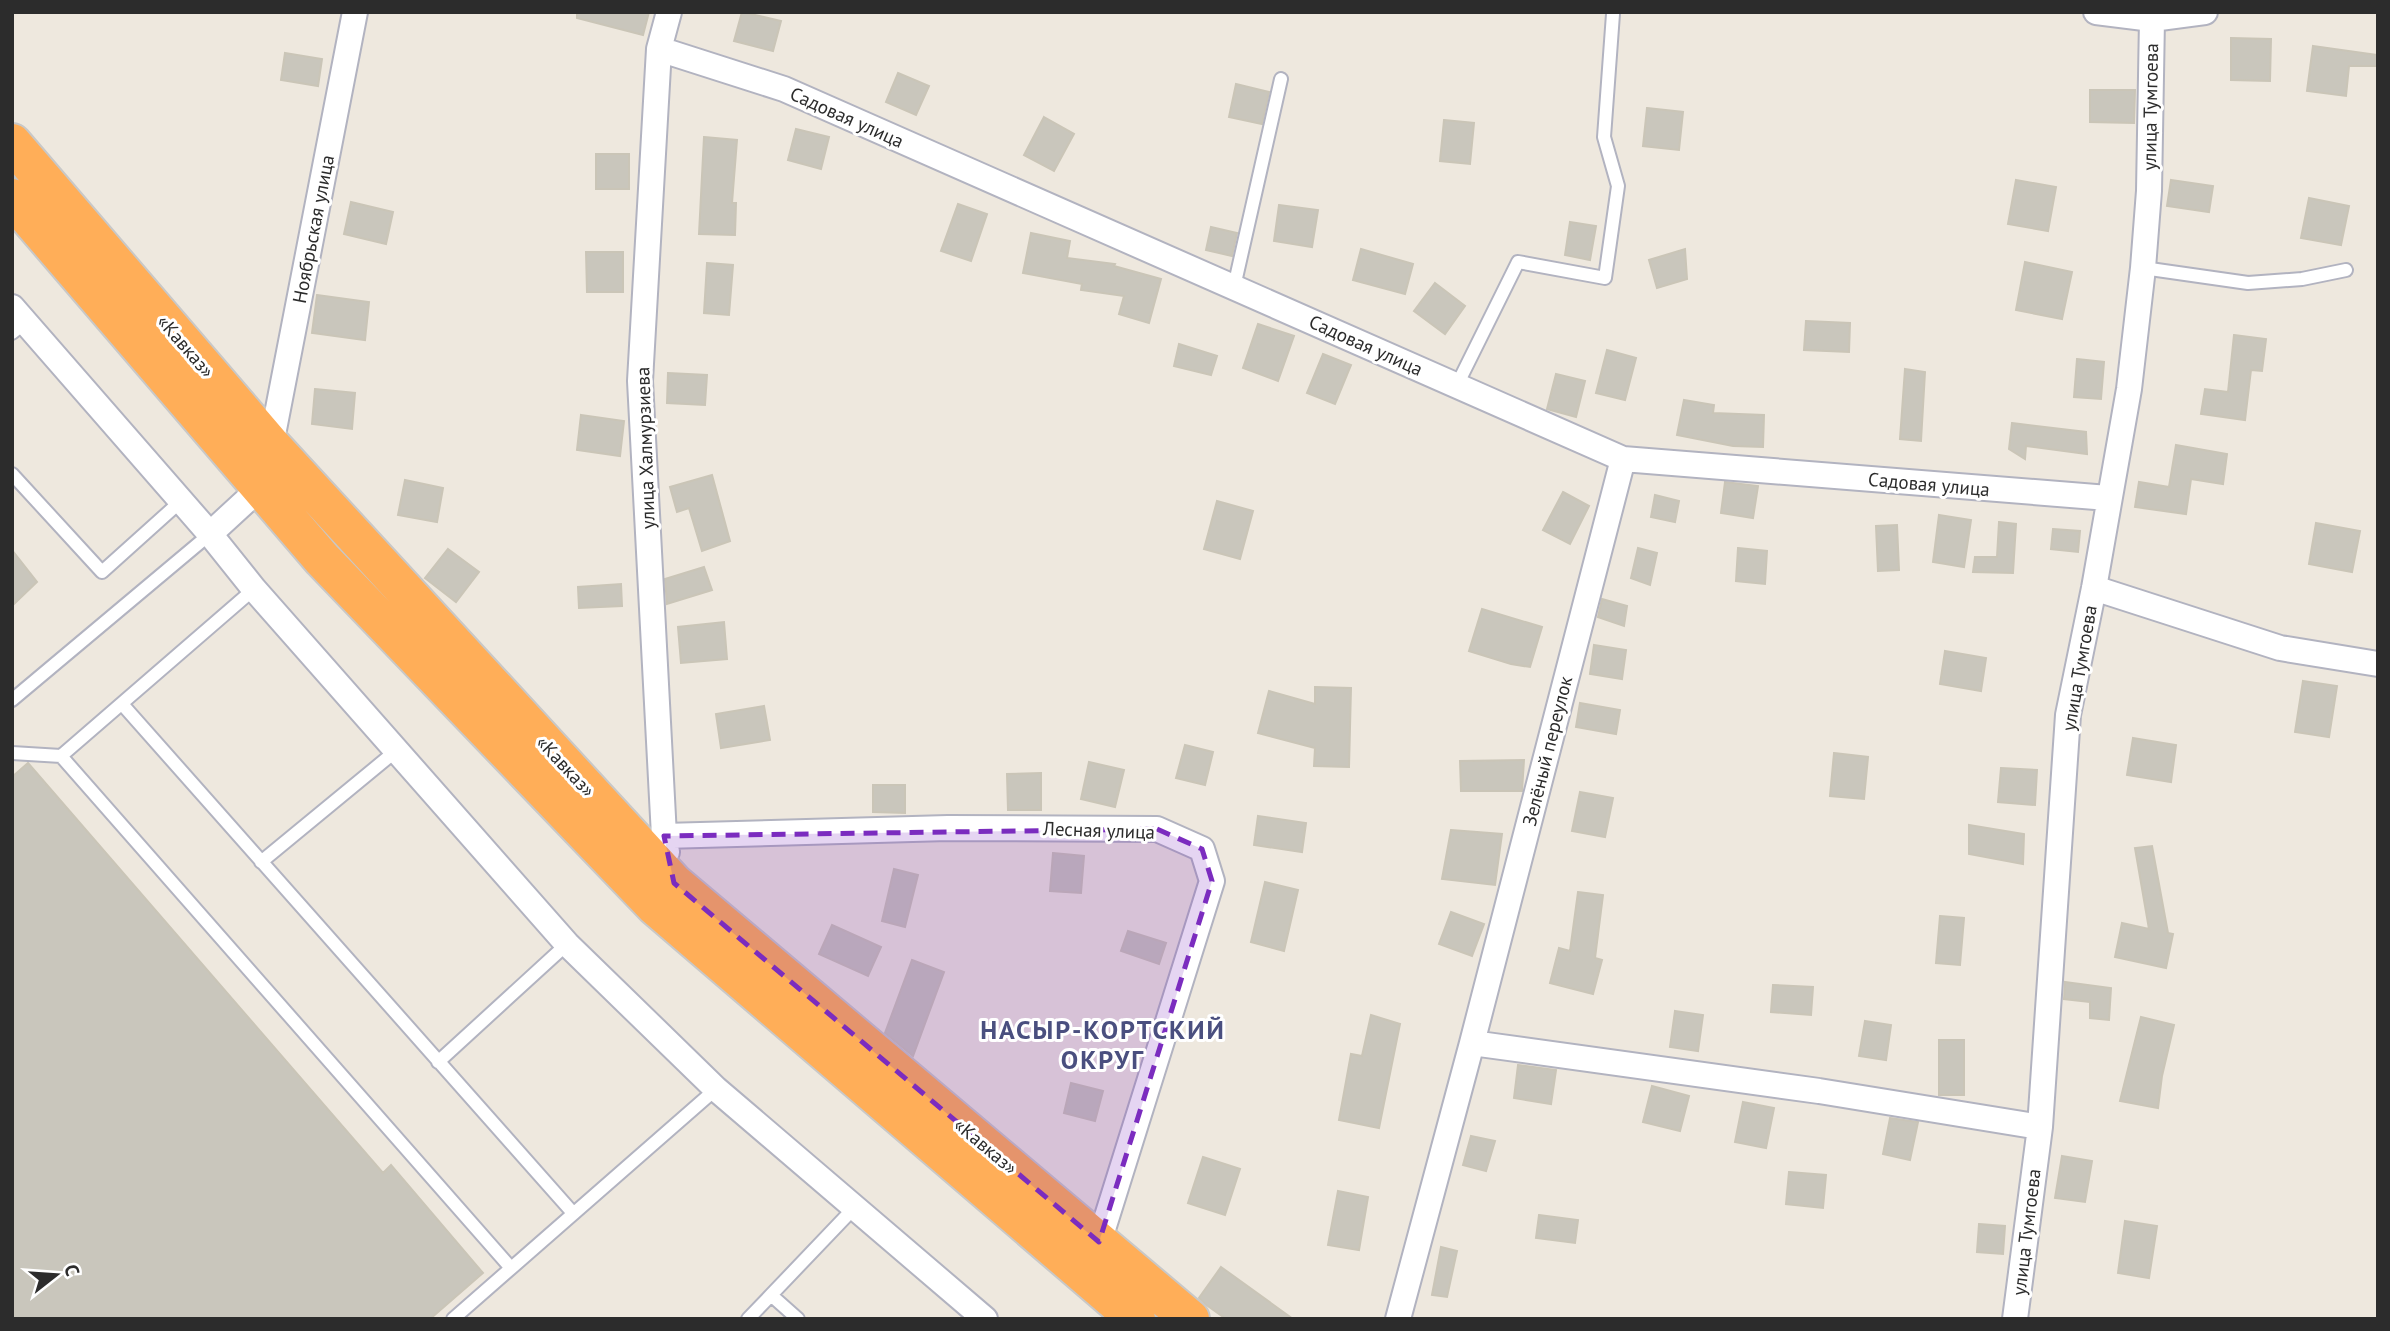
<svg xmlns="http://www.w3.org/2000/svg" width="2390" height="1331" font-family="'PT Sans',sans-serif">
<rect width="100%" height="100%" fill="#eee8de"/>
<path fill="#c9c6bc" stroke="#cac5b7" stroke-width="2" d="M577,12H649L643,35L577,18Z
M742,12L781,21L773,51L734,41Z
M2231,38L2271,39L2270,81L2231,80Z
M2313,46L2378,55V66H2349L2346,96L2307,91Z
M285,53L322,59L318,86L281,80Z
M898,73L929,86L916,115L886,102Z
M1236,84L1269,92L1262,124L1229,117Z
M2090,90H2135L2134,123L2090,122Z
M1647,108L1683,112L1679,150L1643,146Z
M1044,117L1074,134L1054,171L1024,155Z
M1444,120L1474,123L1470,164L1440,161Z
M796,129L829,137L821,169L788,160Z
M704,137L737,140L732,203H736L735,235L699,234Z
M596,154H629V189H596Z
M2016,180L2056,187L2048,231L2008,224Z
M2171,180L2213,186L2209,212L2167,206Z
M2309,198L2349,206L2341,245L2301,238Z
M351,202L393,212L386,244L344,234Z
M958,204L987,214L971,261L941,251Z
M1279,205L1318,210L1312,247L1274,241Z
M1570,222L1596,226L1590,260L1565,255Z
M1211,227L1237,233L1232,256L1206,250Z
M1031,233L1070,241L1067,258L1115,264L1114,266L1161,279L1149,323L1119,314L1124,296L1081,290L1082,284L1023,273Z
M1361,249L1413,264L1405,294L1353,280Z
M1685,249L1687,279L1657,288L1649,260Z
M586,252H623V292H587Z
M2025,262L2072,272L2062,319L2016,310Z
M707,263L733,265L729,315L704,313Z
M1435,283L1465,306L1445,334L1414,311Z
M317,295L369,302L365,340L312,333Z
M1806,321L1850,323L1849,352L1804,350Z
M1258,324L1294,336L1278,381L1243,368Z
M2234,335L2266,339L2262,371L2251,370L2245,420L2201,414L2205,389L2228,392Z
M1179,344L1217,356L1211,375L1174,366Z
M1607,350L1636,358L1625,400L1596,393Z
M1323,354L1351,365L1335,404L1307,393Z
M2077,359L2104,362L2101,399L2074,397Z
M1905,369L1925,372L1921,441L1900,439Z
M668,373L707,375L705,405L667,403Z
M1556,374L1585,381L1576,417L1547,409Z
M315,389L355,393L352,429L312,424Z
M1684,400L1714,405L1713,413L1764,415L1763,447L1733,446L1677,435Z
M581,415L624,421L620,456L577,450Z
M2012,423L2086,432L2087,454L2026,446L2025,459L2009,449Z
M2176,445L2227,454L2223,484L2191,479L2186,514L2135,507L2139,482L2169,487Z
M712,475L730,541L702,551L689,508L677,512L670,487Z
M405,480L443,488L437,522L398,515Z
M1725,482L1758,486L1753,518L1721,513Z
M1563,492L1589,506L1570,544L1543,530Z
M1655,495L1679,501L1675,522L1651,517Z
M1217,501L1253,511L1240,559L1204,549Z
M1939,515L1971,520L1964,567L1933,562Z
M1999,522L2016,524L2013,573L1973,572L1975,557H1997Z
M2316,523L2360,531L2352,572L2309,564Z
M1897,525L1899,570L1878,571L1876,526Z
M2053,529L2080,531L2078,552L2051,549Z
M1638,548L1657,553L1650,585L1631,578Z
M1738,548L1767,551L1765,584L1736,581Z
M448,549L479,572L456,602L425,578Z
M12,550L37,582L12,606Z
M704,567L712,590L667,604L665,579Z
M621,584L622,606L579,608L578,587Z
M1602,599L1627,606L1624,626L1598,617Z
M1482,609L1542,627L1530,667L1511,664L1469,651Z
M724,622L727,659L681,663L678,627Z
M1594,645L1626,650L1622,679L1590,674Z
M1945,651L1986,658L1981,691L1940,684Z
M2303,681L2337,686L2329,737L2295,732Z
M1315,687L1351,688L1349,767L1314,766L1315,748L1258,733L1269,691L1315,704Z
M1580,703L1620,710L1616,734L1576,727Z
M764,706L770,740L721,748L716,714Z
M2133,738L2176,745L2171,782L2127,775Z
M1185,745L1213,752L1205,785L1176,778Z
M1834,753L1868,757L1864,799L1830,796Z
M1524,760L1522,791H1461L1460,761Z
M1089,762L1124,770L1115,807L1081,799Z
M28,763L383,1173L391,1165L483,1273L430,1319H12V777Z
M2001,768L2037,770L2035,805L1998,802Z
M1041,773V810H1008L1007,774Z
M873,785H905V813L873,812Z
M1580,792L1613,798L1605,837L1572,831Z
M1258,816L1306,823L1302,852L1254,845Z
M1969,825L2024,834L2023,864L1969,854Z
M1451,830L1502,834L1495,885L1442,879Z
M2152,846L2168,933L2173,934L2166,968L2115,957L2122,923L2149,929L2135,848Z
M1053,853L1084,856L1081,893L1050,891Z
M894,869L918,875L905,927L882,921Z
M1265,882L1298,890L1284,951L1251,942Z
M1578,892L1603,895L1595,958L1602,960L1593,994L1550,983L1559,948L1570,951Z
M1451,912L1484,924L1472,956L1439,944Z
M1940,916L1964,918L1960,965L1936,963Z
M832,925L881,947L868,976L819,954Z
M1128,931L1166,943L1159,964L1121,951Z
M912,960L944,972L913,1056L885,1033Z
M2065,982L2111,988L2109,1020L2090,1018V1002L2064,999Z
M1773,985L1813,987L1811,1015L1771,1012Z
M1675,1011L1703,1015L1698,1051L1670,1047Z
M1371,1015L1400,1024L1379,1128L1339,1120L1351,1054L1362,1056Z
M2141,1017L2174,1025L2162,1076L2158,1108L2120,1101Z
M1865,1021L1891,1025L1886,1060L1859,1056Z
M1939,1040H1964V1095H1939Z
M1518,1065L1556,1070L1551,1104L1514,1098Z
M1071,1083L1103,1091L1095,1121L1064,1113Z
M1652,1086L1689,1096L1680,1131L1643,1122Z
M1743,1102L1774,1108L1766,1148L1735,1142Z
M1890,1118L1918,1122L1910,1160L1883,1154Z
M1471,1136L1495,1141L1486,1171L1463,1165Z
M2062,1156L2092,1161L2085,1202L2055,1198Z
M1203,1157L1240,1169L1225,1215L1188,1203Z
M1789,1172L1826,1175L1823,1208L1786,1204Z
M1338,1191L1368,1197L1359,1250L1328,1245Z
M1539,1215L1578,1220L1575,1243L1536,1238Z
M2125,1221L2157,1226L2149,1278L2118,1273Z
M1979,1224L2005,1226L2003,1254L1977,1252Z
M1441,1247L1457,1251L1447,1297L1432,1295Z
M1221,1267L1293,1319H1226L1205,1304L1199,1298Z"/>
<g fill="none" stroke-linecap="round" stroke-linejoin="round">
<defs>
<path id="lane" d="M2143,268L2248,283L2302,279L2346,270
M1234,287L1281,79
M12,333L26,322
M1457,385L1518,262L1605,278L1618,186L1604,137L1613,14
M12,474L102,572L181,501
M12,700L210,534
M122,704L573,1213
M12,753L61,756L511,1268
M61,756L254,589
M261,862L397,750
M438,1062L567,944
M771,1295L855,1207
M453,1319L716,1089
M748,1319L771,1295L798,1319"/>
<path id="street" d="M2096,12L2152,19L2205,12
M659,49L784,89L1623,459L2108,498
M12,307L210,534L254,589L567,944L716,1089L985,1319
M271,445L355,12
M210,534L261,487
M2094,588L2280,648L2378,664
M664,836L948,828L1157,829L1202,849L1212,881L1099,1242
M667,852L664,836L640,381L659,49L669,12
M1472,1043L1819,1091L2040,1127
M1398,1319L1472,1043L1623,459
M2015,1319L2040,1127L2068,715L2094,588L2129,389L2143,268L2149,191L2152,19"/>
<path id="highway" d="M12,143L271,445L674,883L1190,1319
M12,198L322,559L655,906L1136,1319"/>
</defs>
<use href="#lane" stroke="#b2b3c0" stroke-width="16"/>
<use href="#street" stroke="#b2b3c0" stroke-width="28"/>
<use href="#highway" stroke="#c8c8c8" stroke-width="42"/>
<use href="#lane" stroke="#fff" stroke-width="12"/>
<use href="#street" stroke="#fff" stroke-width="24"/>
<use href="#highway" stroke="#ffae58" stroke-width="38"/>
</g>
<path fill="#7b2cbf" fill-opacity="0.2" stroke="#7b2cbf" stroke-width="5" stroke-dasharray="14 9" stroke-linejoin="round" d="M1157,829L1202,849L1212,881L1099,1242L674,883L664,836Z"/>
<g text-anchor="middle" stroke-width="6" stroke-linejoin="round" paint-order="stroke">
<g font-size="19" fill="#2c2c2c" stroke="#fff">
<text transform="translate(2150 107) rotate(-89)" y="7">улица Тумгоева</text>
<text transform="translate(847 117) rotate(24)" y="7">Садовая улица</text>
<text transform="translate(313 229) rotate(-79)" y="7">Ноябрьская улица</text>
<text transform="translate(1366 345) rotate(24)" y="7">Садовая улица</text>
<text transform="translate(186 346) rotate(49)" y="7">«Кавказ»</text>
<text transform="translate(645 448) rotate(-92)" y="7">улица Халмурзиева</text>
<text transform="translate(1929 484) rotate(5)" y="7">Садовая улица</text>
<text transform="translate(2079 668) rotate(-80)" y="7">улица Тумгоева</text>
<text transform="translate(1547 751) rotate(-76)" y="7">Зелёный переулок</text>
<text transform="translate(566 766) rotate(47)" y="7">«Кавказ»</text>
<text transform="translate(1099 830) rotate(2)" y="7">Лесная улица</text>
<text transform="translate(986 1146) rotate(40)" y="7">«Кавказ»</text>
<text transform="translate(2026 1232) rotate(-83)" y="7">улица Тумгоева</text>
</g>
<g font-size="26" font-weight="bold" letter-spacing="2" fill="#4a4f7f" stroke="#fff">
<text x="1103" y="1039">НАСЫР-КОРТСКИЙ<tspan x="1103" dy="30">ОКРУГ</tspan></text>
</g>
</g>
<rect width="2390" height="1331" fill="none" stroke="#2c2c2c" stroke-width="28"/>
<g transform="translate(56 1275) rotate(73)" stroke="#ffffff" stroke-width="5" paint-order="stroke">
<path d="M0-5L12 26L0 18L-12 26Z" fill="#2c2c2c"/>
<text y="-10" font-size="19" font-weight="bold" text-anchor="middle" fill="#2c2c2c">С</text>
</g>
</svg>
